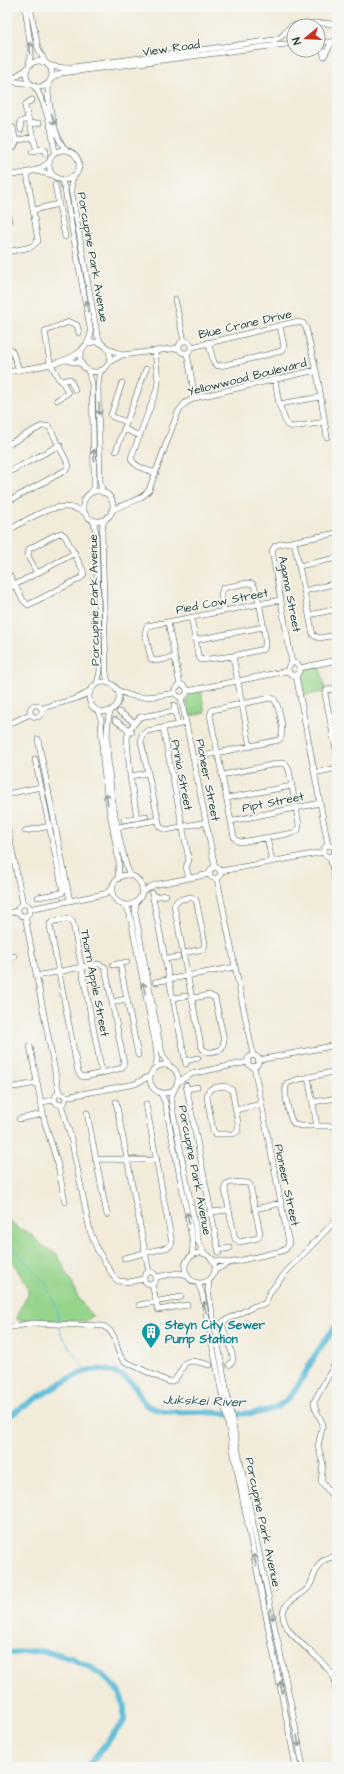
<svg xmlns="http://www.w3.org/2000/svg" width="344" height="1774" font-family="'Architects Daughter',sans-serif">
<rect width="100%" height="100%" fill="#f6f6f2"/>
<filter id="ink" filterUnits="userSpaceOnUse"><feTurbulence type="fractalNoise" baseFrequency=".025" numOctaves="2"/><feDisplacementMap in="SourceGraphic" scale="8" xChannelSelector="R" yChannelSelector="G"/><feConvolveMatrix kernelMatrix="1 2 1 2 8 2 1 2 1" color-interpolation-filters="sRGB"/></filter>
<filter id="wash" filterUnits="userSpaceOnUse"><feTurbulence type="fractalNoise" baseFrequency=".012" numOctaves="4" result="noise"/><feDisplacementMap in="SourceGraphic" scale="16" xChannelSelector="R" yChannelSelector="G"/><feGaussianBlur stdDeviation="0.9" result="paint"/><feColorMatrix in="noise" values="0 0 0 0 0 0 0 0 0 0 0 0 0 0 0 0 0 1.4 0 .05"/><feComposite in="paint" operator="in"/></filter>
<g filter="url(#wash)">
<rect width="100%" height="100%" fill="#f2ebd9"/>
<path fill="#95d48a" stroke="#5a885f" d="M320,665L325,690L323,692L302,696C297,677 301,669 320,665Z
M201,690L205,713L189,716C185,701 185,693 201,690Z
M7,1218L18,1228L28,1232L44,1247L57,1254L72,1283L77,1296L93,1317L86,1321L17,1320L19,1310L28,1295V1287L7,1253Z"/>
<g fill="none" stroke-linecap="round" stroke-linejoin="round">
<path stroke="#5abad8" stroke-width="1" d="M7,1237L15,1249L46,1285L56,1307L59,1321
M60,1327L61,1334L85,1371"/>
<path stroke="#5abad8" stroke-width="6" d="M7,1417C25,1406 74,1372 91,1370C106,1368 126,1374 135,1387C140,1394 140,1401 148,1406C162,1414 190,1412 205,1412C226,1413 248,1416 269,1410C293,1403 301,1379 313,1359C320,1347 329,1336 337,1324
M7,1653C16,1653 26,1651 35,1651C64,1651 115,1672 123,1703C125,1708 124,1715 124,1721L87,1767"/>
</g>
</g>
<g filter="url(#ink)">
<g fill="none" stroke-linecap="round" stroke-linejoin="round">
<defs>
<path id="minor" d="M25,7L31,50L29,65
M30,7L38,48L45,62
M318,42H332L337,39
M318,46L323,51L324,56
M324,56L332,42
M26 74a13 13 0 1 1 26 0a13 13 0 1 1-26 0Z
M48,65L56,67L66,68L274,40C284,37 284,33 290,27C297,22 331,22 337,26
M52,78L61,73L70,72L294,43
M9,81L31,84
M7,82L27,69
M49,83C45,95 56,144 67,150
M34,86C44,98 55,137 54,154
M32,100L26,104L25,107L37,151
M7,124L13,128L16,143L14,147L7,150
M30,124L39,123
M21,130L20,122L28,119
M15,141L33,137
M49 165a15 15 0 1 1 30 0a15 15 0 1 1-30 0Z
M32,152L43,149L45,150V154
M36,171L53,175
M74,175L72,181L71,189L97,334L101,343
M7,176C23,173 38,173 50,161
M61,179L65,190L89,322L91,334L87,344
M55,185L65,237
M7,208L9,223L7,226
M34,210L58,204
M7,252L31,247L38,241L27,173
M175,299L184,341
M179 347a6 6 0 1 1 12 0a6 6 0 1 1-12 0Z
M208,342L214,363L218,366L225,365L282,351L284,346L280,326
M80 357a15 15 0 1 1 30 0a15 15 0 1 1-30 0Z
M7,347L12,351L19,370
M192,347L294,322L303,323L306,328L318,379L327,437
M107,348L122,355
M155,351L158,380L157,389L131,458C134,467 147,470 156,473
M187,353L195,398
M66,360L82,364
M109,362L122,355L179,348
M50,363L45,331L69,322L77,325L79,333
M50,363L59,379L62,381L70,379L75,390
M88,370L92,384L94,473V485L91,493
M101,370L99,376L98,387L100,482L103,493
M7,372C28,368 65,365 81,351
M275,380L279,404L287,425L293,427L325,422
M122,383L111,415L113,417L127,422
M57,400L68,393L62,381
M279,404L321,397
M124,429L140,436
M7,445L42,426H47L50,428L69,466L66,470L7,502
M116,451L146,369
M7,473L60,445
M83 506a15 15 0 1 1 30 0a15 15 0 1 1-30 0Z
M111,511C123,503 140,502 149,490L178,412L185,403L195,398L316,370
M107,517L103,523L102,534L106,672L108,683
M93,520L96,532L100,671L97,684
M7,531C30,519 59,496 85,513
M294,541L313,635L319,638L337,635
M299,566L337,558
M7,571L23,600L28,605L81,578L84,574L83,570L65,536L61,533L55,535L29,549L28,556L37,573
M7,589L75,553
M304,591L337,583
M309,615L337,609
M191,617L198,655L201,660L233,656L264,649C268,642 258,592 253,584L247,583L223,588L221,595L224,610
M168,622L180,685
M195,640L263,627
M233,656L250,747
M175,657L156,661L151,659L145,633L147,626L280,600
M288 669a6 6 0 1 1 12 0a6 6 0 1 1-12 0Z
M292,663L272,551L275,546L280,544L337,533
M300,668L337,660
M296,675L328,845
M89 697a15 15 0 1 1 30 0a15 15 0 1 1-30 0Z
M175 691a6 6 0 1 1 12 0a6 6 0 1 1-12 0Z
M337,688L327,690L325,694L337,755
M116,689C136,702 152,696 175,693
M187,691L287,671
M181,698L215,867
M30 711a6 6 0 1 1 12 0a6 6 0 1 1-12 0Z
M174,705L177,720
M42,709C56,702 81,701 90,690
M111,710C99,733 118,851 130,875
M98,711L101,719L103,762L108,802L119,862L118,879
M119,712L134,722
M329,716L337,714
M115,720L132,732
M186,723L147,731L142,735L141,741L160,827L166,830L206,822
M7,725L30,714
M163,728L189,860L186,867L189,878
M38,739L70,901
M193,758L279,740C286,734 279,706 274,699L270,698L212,710L210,715L222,775
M281,763L286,764L289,770L299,825L298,830L293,833L241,842L237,841L234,837L222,775Z
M314,773L337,768
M130,776L148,773
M7,794L41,787L35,759
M227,798L292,786
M137,818L130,776L127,738L129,730L140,717L175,711
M124,820L146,816
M231,821L320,803
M7,826L23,904
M118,827L157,820
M25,831L50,826
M267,837L272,862
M323.5 851a5.5 5.5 0 1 1 11 0a5.5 5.5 0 1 1-11 0Z
M330,856L337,890
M209.5 873a5.5 5.5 0 1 1 11 0a5.5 5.5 0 1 1-11 0Z
M221,871L324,852
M112 890a15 15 0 1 1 30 0a15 15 0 1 1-30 0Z
M217,878L253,1055
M142,892L154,885L210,874
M152,893L186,1064
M38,897L62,893L63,891L41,787
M153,897L166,895
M136,902L135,912L160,1045L163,1056L169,1065
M123,904L127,907L130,915L156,1047L157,1058L156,1068
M18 910a6 6 0 1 1 12 0a6 6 0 1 1-12 0Z
M29,909L104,894L113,889
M7,913L18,911
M25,916L59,1093
M184,953L203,949L205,944L197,904L196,900L191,897L178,900L174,905L201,1046C205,1055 214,1052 222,1049L224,1040L215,998L209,995L193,998
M7,957L14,956
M165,959L178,957
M120,964L138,1055
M113,965L127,962
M36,976L98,964L105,967L124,1063L122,1068L85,1077L81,1076L78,1072L50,926V924L54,921L70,919L73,923L102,1073
M155,982L235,967
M173,998L186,996
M112,1002L126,999
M30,1046L45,1123L58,1165L65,1202
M247.5 1061a5.5 5.5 0 1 1 11 0a5.5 5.5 0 1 1-11 0Z
M259,1060L337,1045
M185,1061L198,1058
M150 1079a14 14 0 1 1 28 0a14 14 0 1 1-28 0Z
M337,1071L296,1080L287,1083C283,1090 289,1118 294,1124L300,1126H337
M308,1077L317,1126
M178,1082L191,1074L248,1062
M186,1085L219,1253
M225,1086L232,1090L238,1123V1131L233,1134H216L213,1131L207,1097C207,1087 216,1087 225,1086Z
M14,1087L37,1083
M175,1088L171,1097L173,1112L198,1241L205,1254
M187,1089L197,1087
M160,1092L165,1102L193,1243L192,1256
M54.5 1099a5.5 5.5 0 1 1 11 0a5.5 5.5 0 1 1-11 0Z
M65,1097L135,1084L150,1076
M42,1102L54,1100
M116,1102L149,1272
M313,1102L337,1098
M61,1104L71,1138L90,1231L97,1249L114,1277L118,1281L129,1282L144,1279
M236,1110L261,1104
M87,1113L107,1215
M19,1119L43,1114
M95,1159L157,1160
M231,1182L248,1183L250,1185L260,1233L258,1238L240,1242L235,1239L225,1190L226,1184Z
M255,1209L281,1203
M211,1212L228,1210
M200,1216L212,1213
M218,1250L230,1248
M185 1268a15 15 0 1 1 30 0a15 15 0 1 1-30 0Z
M124,1258L169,1247L172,1243L146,1104
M212,1260L229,1263
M215,1270L229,1263L282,1251L286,1249L289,1243L254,1067
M144 1278a6 6 0 1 1 12 0a6 6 0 1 1-12 0Z
M156,1277L178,1273L188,1275
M209,1280L208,1291L238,1452L291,1705L303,1767
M198,1283L202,1293L296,1767
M152,1284L158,1310L187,1305
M139,1305L181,1297
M7,1328L32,1323L103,1326C120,1334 113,1350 124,1361L169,1382L175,1380L186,1362L194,1361L210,1365
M337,1360L314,1402L315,1408L323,1424L318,1446L323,1464L321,1481L337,1502
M229,1365L233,1361C234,1351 224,1335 222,1323L224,1321L255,1306L265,1304L270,1292L286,1272L337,1219
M337,1556C316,1559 318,1568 310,1585C305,1595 291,1597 285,1607C273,1629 316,1652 326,1667C329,1670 333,1675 335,1679C336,1684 334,1689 337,1694
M337,1725V1735"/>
</defs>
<use href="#minor" stroke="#3f574d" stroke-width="6"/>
<use href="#minor" stroke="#fff" stroke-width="5"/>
</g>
<defs><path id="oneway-shaft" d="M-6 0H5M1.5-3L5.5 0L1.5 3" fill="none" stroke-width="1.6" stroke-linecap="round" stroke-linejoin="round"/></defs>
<g stroke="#8f9e9a">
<use href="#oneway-shaft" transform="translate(30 48) rotate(-94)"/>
<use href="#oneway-shaft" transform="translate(53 119) rotate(74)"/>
<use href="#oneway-shaft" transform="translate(87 306) rotate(-100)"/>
<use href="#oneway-shaft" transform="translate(99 409) rotate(88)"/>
<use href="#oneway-shaft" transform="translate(94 455) rotate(-91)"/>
<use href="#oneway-shaft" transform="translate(107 799) rotate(-99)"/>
<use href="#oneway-shaft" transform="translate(144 988) rotate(-101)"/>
<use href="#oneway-shaft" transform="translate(188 1218) rotate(-101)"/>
<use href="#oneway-shaft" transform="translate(205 1307) rotate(-100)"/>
<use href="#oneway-shaft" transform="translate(255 1560) rotate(-102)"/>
<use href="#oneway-shaft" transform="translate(272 1614) rotate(78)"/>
<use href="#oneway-shaft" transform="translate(281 1687) rotate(-102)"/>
<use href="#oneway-shaft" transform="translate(298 1741) rotate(80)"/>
</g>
</g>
<defs>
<symbol id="building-pin" viewBox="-11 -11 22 30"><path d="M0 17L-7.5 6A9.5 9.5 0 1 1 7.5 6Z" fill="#0f9aa8" stroke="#f6f6f2"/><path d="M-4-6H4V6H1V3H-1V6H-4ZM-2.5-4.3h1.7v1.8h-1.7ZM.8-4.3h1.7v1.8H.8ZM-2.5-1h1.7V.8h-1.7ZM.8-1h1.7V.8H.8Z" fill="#fff"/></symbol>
</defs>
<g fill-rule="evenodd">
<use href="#building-pin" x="140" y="1321" width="22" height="30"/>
</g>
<g text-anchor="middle" stroke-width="3.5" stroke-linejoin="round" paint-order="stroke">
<g font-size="12" fill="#1f3d34" stroke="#f6f6f2">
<text transform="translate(171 48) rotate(-8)" y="4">View Road</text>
<text transform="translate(93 257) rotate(80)" y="4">Porcupine Park Avenue</text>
<text transform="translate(245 324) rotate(-13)" y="4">Blue Crane Drive</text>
<text transform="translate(247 377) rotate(-14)" y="4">Yellowwood Boulevard</text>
<text transform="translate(290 594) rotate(79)" y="4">Agama Street</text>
<text transform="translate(94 600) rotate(-91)" y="4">Porcupine Park Avenue</text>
<text transform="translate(222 601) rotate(-11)" y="4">Pied Cow Street</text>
<text transform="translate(182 775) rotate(79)" y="4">Prinia Street</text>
<text transform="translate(208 780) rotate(79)" y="4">Pioneer Street</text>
<text transform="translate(273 802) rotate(-11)" y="4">Pipt Street</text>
<text transform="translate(95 983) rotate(79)" y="4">Thorn Apple Street</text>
<text transform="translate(195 1170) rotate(79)" y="4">Porcupine Park Avenue</text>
<text transform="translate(287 1185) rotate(78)" y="4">Pioneer Street</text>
<text transform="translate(263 1522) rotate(78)" y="4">Porcupine Park Avenue</text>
</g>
<g font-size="12" font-weight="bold" fill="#0d838f" stroke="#f6f6f2" text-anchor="start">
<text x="165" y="1329">Steyn City Sewer<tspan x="165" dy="14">Pump Station</tspan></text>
</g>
<g font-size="13" font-style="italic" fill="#2e5c5d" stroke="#f6f6f2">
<text transform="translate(204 1400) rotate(2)" y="5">Jukskei River</text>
</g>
</g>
<rect width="344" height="1774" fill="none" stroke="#f6f6f2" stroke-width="24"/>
<g transform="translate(306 38) rotate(252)"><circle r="19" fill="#f6f6f2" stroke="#a0aca6"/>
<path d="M0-3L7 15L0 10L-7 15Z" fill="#c8321e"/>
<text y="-6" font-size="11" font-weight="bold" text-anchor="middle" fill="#1f3d34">N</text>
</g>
</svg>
